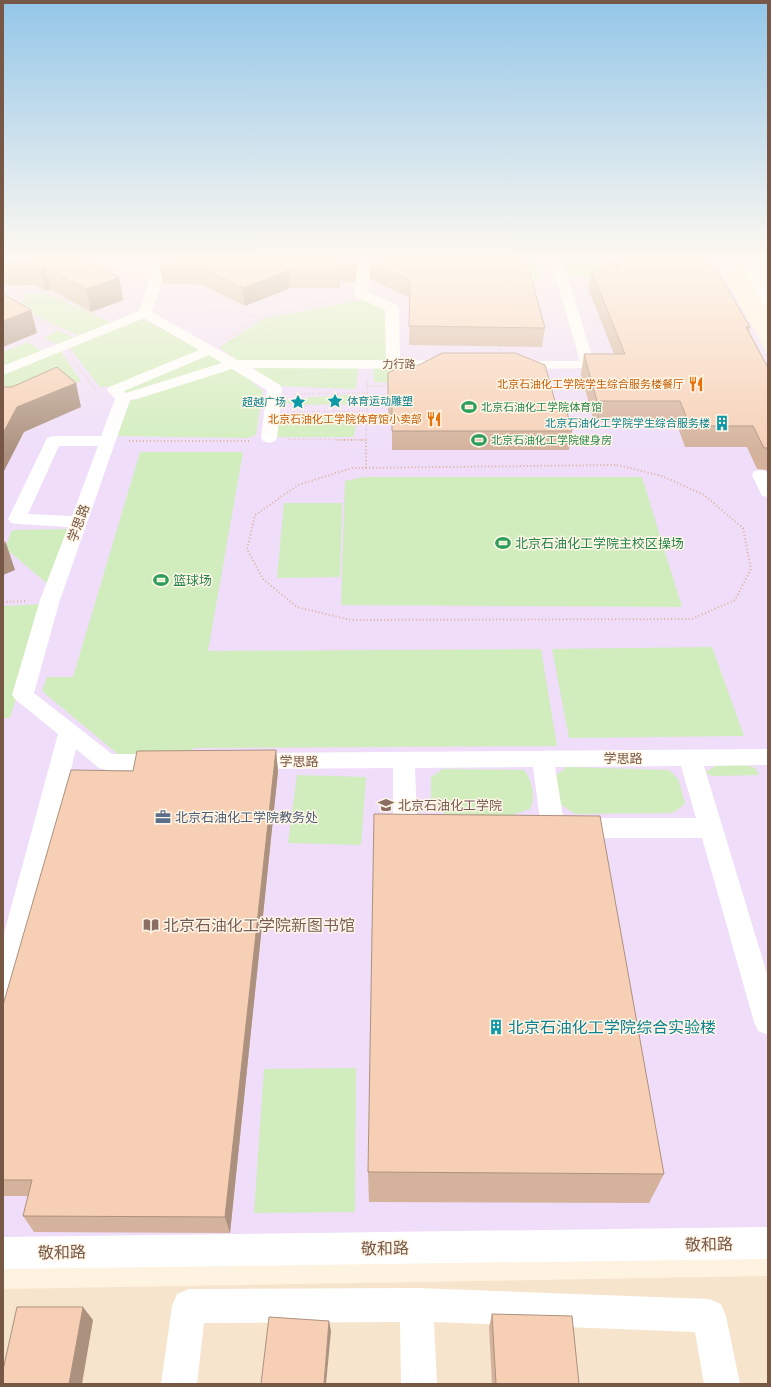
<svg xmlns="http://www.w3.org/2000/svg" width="771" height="1387" font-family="'Public Sans','Noto Sans SC',sans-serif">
<rect width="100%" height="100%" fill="#fef2e0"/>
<path fill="#f7e4cd" d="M768,1276V1384H3V1289Z"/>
<path fill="#efddfa" d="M3,259H715L768,355V1255L3,1266Z"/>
<path fill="#d1edbd" d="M497,259H536L541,279H501Z
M563,259H598L603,277L568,276Z
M27,294H47L114,324L83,338L18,307Z
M363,300L385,309L386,361H238L219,347L265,318Z
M143,319L202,350L117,386L100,387L69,347Z
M58,330L76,339L62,346L44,338Z
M28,342L45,353L3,369V352Z
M60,350L81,381L25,406L3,407V374Z
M210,350L234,364L123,398L114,390Z
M432,365L396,383L374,382V380L373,366Z
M358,366L356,389L278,386L254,372L257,367Z
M233,367L263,391L256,435L247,438L117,436L130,401Z
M349,395L361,400L357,404L295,405L286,403L288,399L297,398Z
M284,414L352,415L356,424L354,437H277L275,433Z
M140,452H243L208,651L541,649L557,746L193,748L191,756H120L42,691L47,677H73Z
M364,477H642L682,607L341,605L345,481Z
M284,503H342L340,577L277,578Z
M68,529L49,585L5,548L12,530Z
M45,604L10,718H3V606Z
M712,647L744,736L569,738L552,649Z
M745,765L755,768L759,775L713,776L705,773L715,766Z
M567,767L669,770L678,779L685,803L680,808L672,813L575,814L557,802L552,778Z
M443,769L524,770C532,780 536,797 530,809L509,816L445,814L431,800V777Z
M297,775L366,777L361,845L288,843Z
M356,1068L355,1212L254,1213L264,1069Z"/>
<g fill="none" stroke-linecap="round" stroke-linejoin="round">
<path stroke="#dbb298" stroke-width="1.5" stroke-dasharray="0.5 2" stroke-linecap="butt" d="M601,259L605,271
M531,289H546
M16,304L25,288L49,291L95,315
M201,307L261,317L343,298
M172,308L201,307L198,285
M31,315L60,329
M592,320H600
M226,339L261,317
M231,342L275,324L269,315
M499,344L501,355
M72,360L96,390
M367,380V393
M367,386H390
M367,402L388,401
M292,412L367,411V393L293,394
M367,418H391L394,420
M288,439L366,440
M366,441L367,411"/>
<path stroke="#dbb298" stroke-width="2" stroke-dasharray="1 2.5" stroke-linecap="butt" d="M337,440H366
M129,441H250
M617,465L662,476L704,495L743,528L751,569L735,600L692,619L351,620L297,607L263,579L247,549L255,515L298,485L352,468Z
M366,468V440
M3,602L27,601"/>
<path fill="#fff" fill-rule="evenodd" d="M157,259H169L152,312L237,360H386L385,310L356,297L355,294L358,259H370L368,292L397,305L399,308L400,360L448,361L453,362L455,365L453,368L448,369L252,368L280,385L282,388L277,438L275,441L269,443L263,441L261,438L267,390L232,369L137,399L130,400L60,600L34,693L112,754H163L171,756L174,762L171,768L163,770H107L99,768L76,749L17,987L13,996L3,999V937L58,734L16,700L12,695L40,600L68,527L17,524L11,523L8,519L47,438L53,436H101L115,399L107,390L109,387L199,350L144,318L3,375V366L139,311L153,270H118L114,269L112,266L114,263L118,262H156ZM209,355L222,363L126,393L124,391ZM59,446H98L72,516L28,514Z
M550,259H562L595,365L593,368L517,369L512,368L510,365L512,362L517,361H580Z
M760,470L766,471L768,475V497L762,496L752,475L754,471Z
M768,749V765L704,766L768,977V1035L758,1031L754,1022L702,838H573L565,835L563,832L561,835L553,838L545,835L541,828L533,767L415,768L417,818L428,820L432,827L428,834C417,837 408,837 397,834L393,827V768L249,769L241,767L238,761L241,755L249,753ZM681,766L696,818H573L564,822L555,767Z
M768,1227V1259L3,1269V1237Z
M417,1288L709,1299L721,1304L726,1316L740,1384H704L695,1332L434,1322L437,1384H401L400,1322L204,1323L197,1384H161L172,1306L177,1294L189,1289Z"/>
<path fill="#fff" fill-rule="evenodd" d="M738,259H751L768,289V304L763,303L761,300Z"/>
</g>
<path fill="#d4b29c" d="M3,259L84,261L119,277L123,300L91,312L50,289L45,291L35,285H3Z
M162,259H357L355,282H340V288H290L245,306L203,285L163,283L160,265Z
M370,259L545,328L542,347L409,345L410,298L374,281H370Z
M607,259H709L713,267L750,327L749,331L768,368V472L766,470L757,469L747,447H685L676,422H594L581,374L584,354H614L588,288L591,269H610Z
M388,373L558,412L572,431L569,450H392V415L388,414Z
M276,750L278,771L230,1233L34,1232L23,1216L28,1196H3V1005L133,771Z
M368,1172L664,1174L649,1203L369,1202Z
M492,1314L579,1384H492L489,1327Z"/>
<path fill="#ac917f" d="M355,259H357L355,282L354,264Z
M340,264V288L339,270Z
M45,266L50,289L45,291L40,268Z
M289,270L290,288L245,306L243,288Z
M119,277L123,300L91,312L86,289Z
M31,310L37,333L3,347V321Z
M76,383L81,407L24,432L3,473V433L17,407Z
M6,543L15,570L3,575V545Z
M276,750L278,771L230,1233L225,1217Z
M83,1307L93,1320L82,1384H69Z
M329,1321L331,1331L326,1384H324Z"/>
<path fill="#f6cfb5" stroke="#ac917f" d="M3,259H80L119,277L86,289L45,266L40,268L29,262H3Z
M162,259H355L354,264H340L339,270H289L243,288L201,267L160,265Z
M370,259H526L545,328L409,326L410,280L373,263H370Z
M616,259H709L713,267H715L750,327H746L768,368V448H764L753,426H690L680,401H597L584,354H625L591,269H619Z
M3,294L31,310L3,321Z
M442,353H515L545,365L558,412H567L572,431H392V397L388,396V373L402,366L419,365Z
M57,367L76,383L17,407L3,433V387H12Z
M3,541L6,543L3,545Z
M276,750L225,1217L23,1216L32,1180H3V1005L71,770L133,771L137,751Z
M374,814L600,816L664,1174L368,1172Z
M17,1307H83L69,1384H3V1370Z
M492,1314L572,1316L579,1384H496Z
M269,1317L329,1321L324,1384H261Z"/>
<linearGradient id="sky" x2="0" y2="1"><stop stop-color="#93c6e8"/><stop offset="0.57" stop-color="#fff9f1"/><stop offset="1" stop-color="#fff9f1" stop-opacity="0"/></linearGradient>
<rect width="771" height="454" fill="url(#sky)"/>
<defs>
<symbol id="restaurant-bare" viewBox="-9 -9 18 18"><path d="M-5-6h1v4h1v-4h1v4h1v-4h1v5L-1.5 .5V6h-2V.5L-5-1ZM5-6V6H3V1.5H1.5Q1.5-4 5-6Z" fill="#e8710a" stroke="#fff6e8" stroke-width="2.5" paint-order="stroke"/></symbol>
<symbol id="sight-bare" viewBox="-9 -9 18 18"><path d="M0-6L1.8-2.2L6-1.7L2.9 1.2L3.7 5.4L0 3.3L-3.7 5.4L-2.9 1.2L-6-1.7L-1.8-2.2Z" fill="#0f9aa8" stroke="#fff6e8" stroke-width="2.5" paint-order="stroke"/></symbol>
<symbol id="stadium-bare" viewBox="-9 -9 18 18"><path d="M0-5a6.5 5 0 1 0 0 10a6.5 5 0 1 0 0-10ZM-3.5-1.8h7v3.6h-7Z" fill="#2e9e5b" stroke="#fff6e8" stroke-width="2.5" paint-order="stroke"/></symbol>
<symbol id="building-bare" viewBox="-9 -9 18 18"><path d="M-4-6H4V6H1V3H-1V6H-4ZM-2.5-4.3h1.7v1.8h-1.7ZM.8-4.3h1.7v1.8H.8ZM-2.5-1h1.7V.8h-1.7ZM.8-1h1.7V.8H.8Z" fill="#0f9aa8" stroke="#fff6e8" stroke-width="2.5" paint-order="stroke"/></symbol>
<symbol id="university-bare" viewBox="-9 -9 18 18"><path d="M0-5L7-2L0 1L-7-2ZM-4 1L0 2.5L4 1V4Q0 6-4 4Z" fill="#8d6e63" stroke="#fff6e8" stroke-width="2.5" paint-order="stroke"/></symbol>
<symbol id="office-bare" viewBox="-9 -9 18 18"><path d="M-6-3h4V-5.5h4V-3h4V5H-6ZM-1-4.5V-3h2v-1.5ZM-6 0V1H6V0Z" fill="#5c6f8a" stroke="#fff6e8" stroke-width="2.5" paint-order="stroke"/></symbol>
<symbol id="library-bare" viewBox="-9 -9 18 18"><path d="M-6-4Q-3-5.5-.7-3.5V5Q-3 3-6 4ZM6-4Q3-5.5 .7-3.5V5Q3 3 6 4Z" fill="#8d6e63" stroke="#fff6e8" stroke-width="2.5" paint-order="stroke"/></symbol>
</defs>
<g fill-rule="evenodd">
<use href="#restaurant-bare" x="685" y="373" width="22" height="22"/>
<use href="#sight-bare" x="324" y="390" width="22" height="22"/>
<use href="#sight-bare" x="287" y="391" width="22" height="22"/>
<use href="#stadium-bare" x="458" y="396" width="22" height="22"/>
<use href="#restaurant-bare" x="423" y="408" width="22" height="22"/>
<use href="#building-bare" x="711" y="412" width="22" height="22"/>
<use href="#stadium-bare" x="468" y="429" width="22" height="22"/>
<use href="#stadium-bare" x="492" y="532" width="22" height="22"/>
<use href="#stadium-bare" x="150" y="569" width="22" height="22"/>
<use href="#university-bare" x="375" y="794" width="22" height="22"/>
<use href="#office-bare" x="152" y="806" width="22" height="22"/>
<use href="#library-bare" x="140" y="914" width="22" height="22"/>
<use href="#building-bare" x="485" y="1016" width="22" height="22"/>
</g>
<g text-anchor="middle" stroke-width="3" stroke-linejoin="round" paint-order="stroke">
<g font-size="11" fill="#775745" stroke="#fff6e8">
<text x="399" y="368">力行路</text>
</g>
<g font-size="11" fill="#c56008" stroke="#fff6e8" text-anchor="end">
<text x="684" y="388">北京石油化工学院学生综合服务楼餐厅</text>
<text x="422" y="423">北京石油化工学院体育馆小卖部</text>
</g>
<g font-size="11" fill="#0d838f" stroke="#fff6e8" text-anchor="end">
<text x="347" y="405" text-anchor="start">体育运动雕塑</text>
<text x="286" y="406">超越广场</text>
<text x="710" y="427">北京石油化工学院学生综合服务楼</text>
</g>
<g font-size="11" fill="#27864d" stroke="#fff6e8" text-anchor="start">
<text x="481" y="411">北京石油化工学院体育馆</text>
<text x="491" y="444">北京石油化工学院健身房</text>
</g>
<g font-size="13" fill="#775745" stroke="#fff6e8">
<text transform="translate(78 523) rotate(-70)" y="5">学思路</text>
<text x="623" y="763">学思路</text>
<text x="299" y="766">学思路</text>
</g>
<g font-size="13" fill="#27864d" stroke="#fff6e8" text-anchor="start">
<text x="515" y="548">北京石油化工学院主校区操场</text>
<text x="173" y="585">篮球场</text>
</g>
<g font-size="13" fill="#785e54" stroke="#fff6e8" text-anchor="start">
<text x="398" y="810">北京石油化工学院</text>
</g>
<g font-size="13" fill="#4e5e75" stroke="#fff6e8" text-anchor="start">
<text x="175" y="822">北京石油化工学院教务处</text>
</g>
<g font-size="16" fill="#785e54" stroke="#fff6e8" text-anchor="start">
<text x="163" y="931">北京石油化工学院新图书馆</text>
</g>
<g font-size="16" fill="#0d838f" stroke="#fff6e8" text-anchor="start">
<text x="508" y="1033">北京石油化工学院综合实验楼</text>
</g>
<g font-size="16" fill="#775745" stroke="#fff6e8">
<text transform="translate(709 1244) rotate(-1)" y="6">敬和路</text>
<text transform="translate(385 1248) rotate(-1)" y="6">敬和路</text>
<text transform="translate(62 1252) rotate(-1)" y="6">敬和路</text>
</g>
</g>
<rect width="771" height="1387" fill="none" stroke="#775745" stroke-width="8"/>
</svg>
